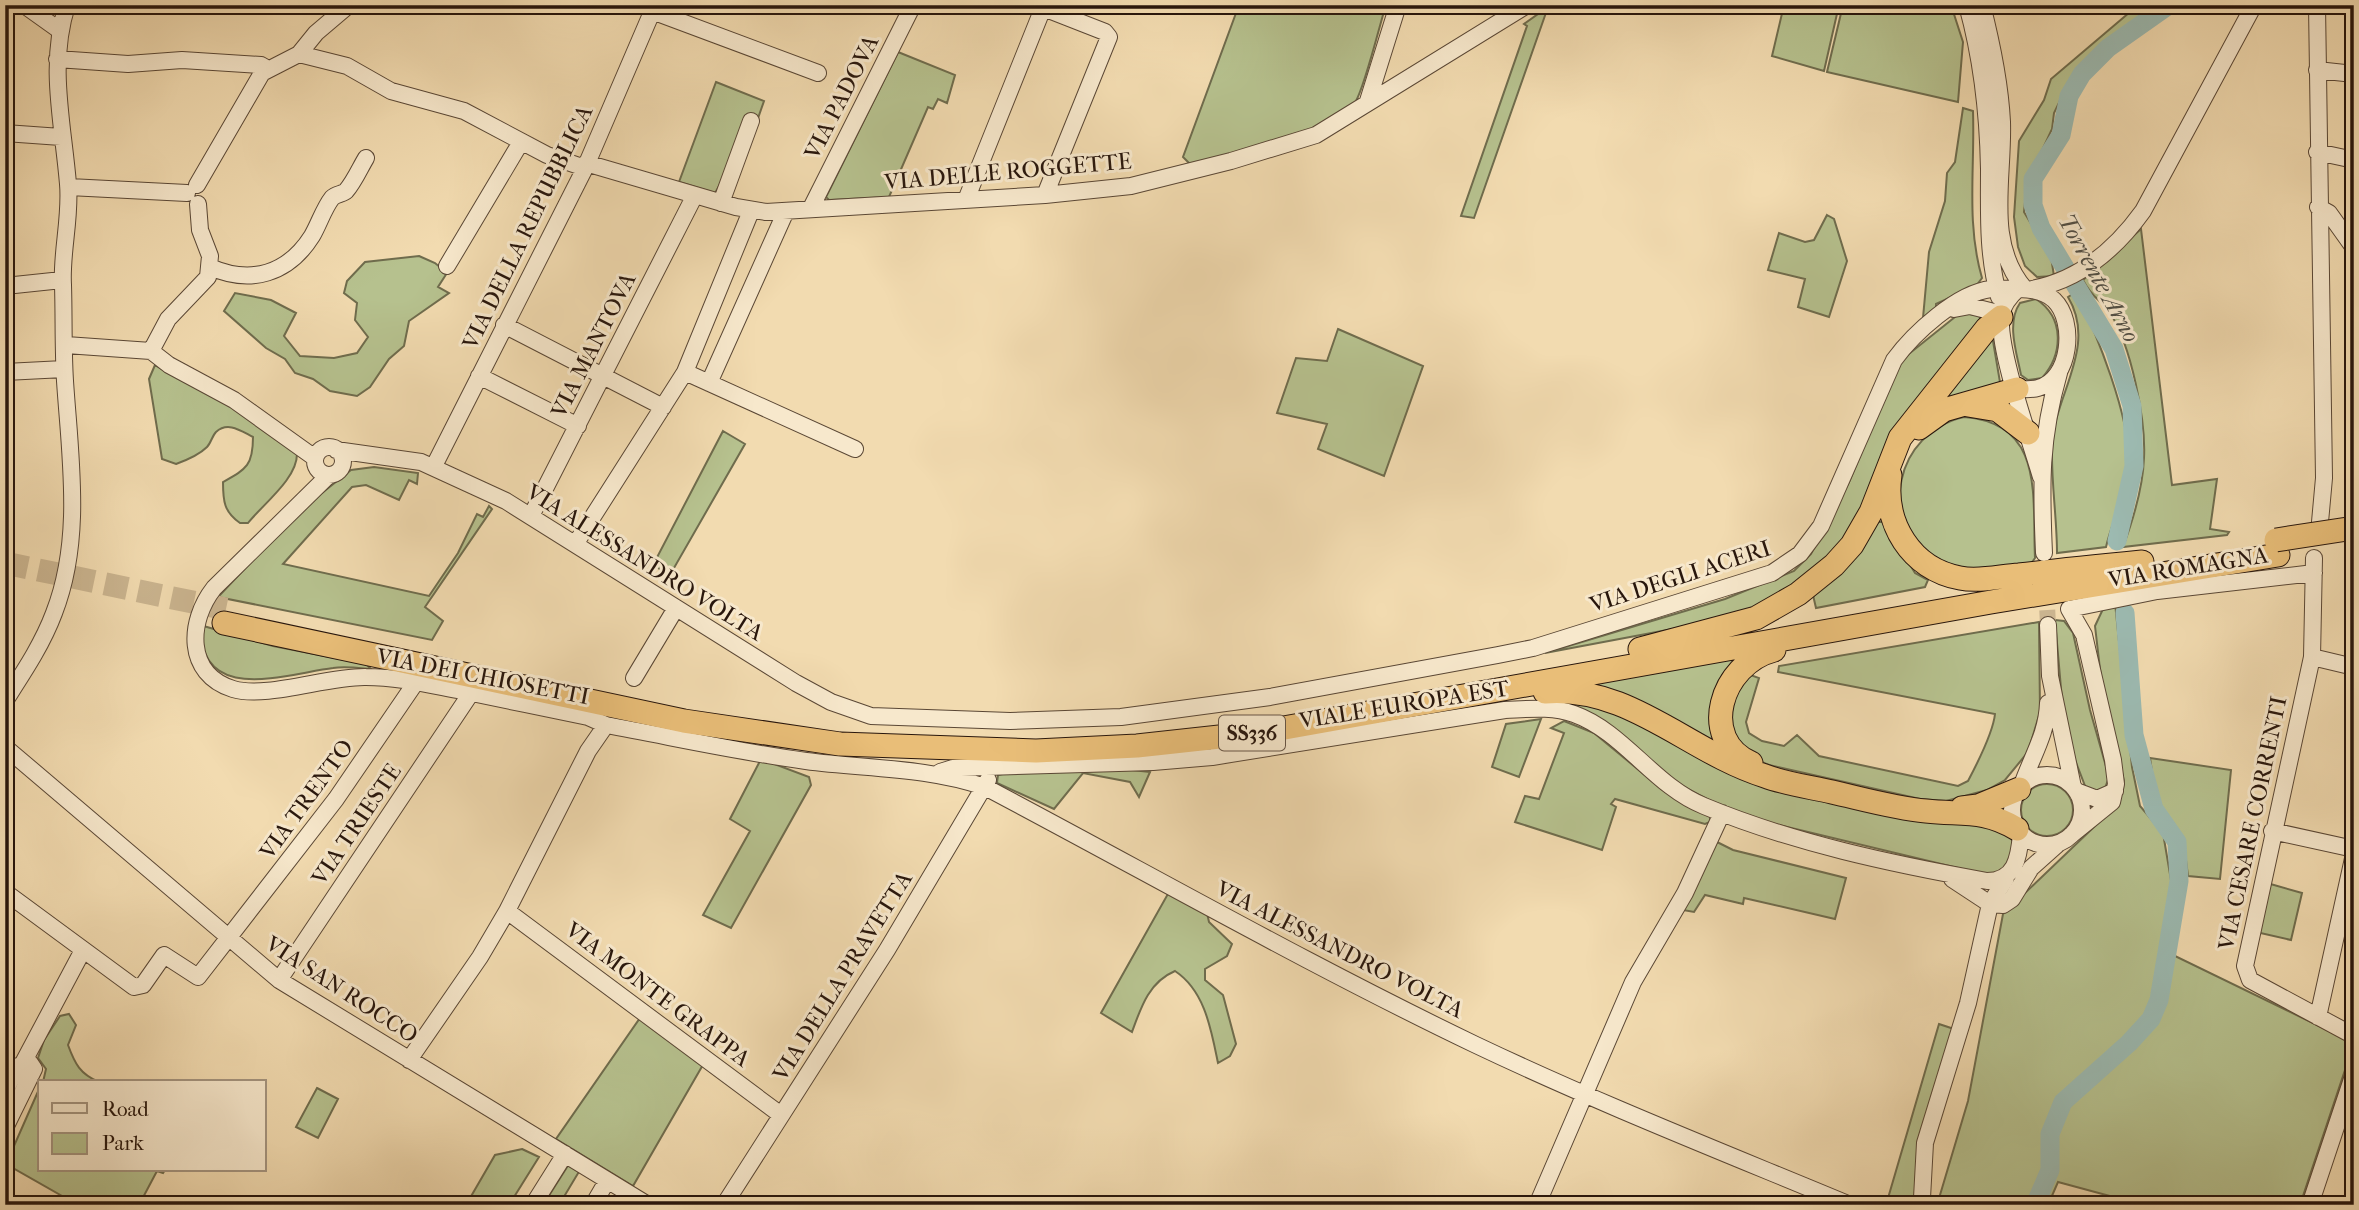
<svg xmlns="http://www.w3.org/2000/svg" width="2359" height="1210" font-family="'IM FELL French Canon',serif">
<rect width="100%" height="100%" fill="#f2dbb0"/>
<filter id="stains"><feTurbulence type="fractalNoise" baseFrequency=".00286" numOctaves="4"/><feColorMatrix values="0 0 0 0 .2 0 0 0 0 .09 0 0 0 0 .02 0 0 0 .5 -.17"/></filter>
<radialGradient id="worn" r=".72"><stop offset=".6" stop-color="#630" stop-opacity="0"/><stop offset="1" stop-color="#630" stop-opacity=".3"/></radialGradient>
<path fill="#b6c18e" stroke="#6f6c4d" stroke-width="2" d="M1239,5L1385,8C1379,28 1365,85 1356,101C1336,131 1227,154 1191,165L1183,157Z
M1784,5H1839L1824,71L1772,56Z
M1843,5H1951L1963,42L1958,102L1827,72Z
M1548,7L1474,218L1461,216L1527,26L1524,24Z
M2130,12H2138L2140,18L2131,27L2110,37L2069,82L2054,113L2052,129L2027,183L2024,212L2051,257L2054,276L2037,277L2025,266L2018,247L2014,217L2019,141L2044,100L2051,79Z
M898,52L955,75L947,103L938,99L933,109L928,107L889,197L829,200L826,197Z
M716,82L764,101L757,121L715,193L679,182Z
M1963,108L1973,111C1975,168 1966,223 1982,278L1976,286L1936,304V309L1923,318L1929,252L1945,201L1947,173L1955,162Z
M1827,215L1834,219L1847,261L1829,317L1798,307L1805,279L1768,270L1779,233L1805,242L1814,240Z
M2141,229L2172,485L2217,479L2210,529L2229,532L2227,535L2123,547C2133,520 2143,487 2144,458C2146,420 2131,345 2110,313C2101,299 2093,300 2083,280Z
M419,256L435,263L447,273L438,287L449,293L409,321L404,346L389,359L370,387L357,396L330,391L313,379L295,373L285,359L266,348L224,311L235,293L271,300L296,313L284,336L300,356L334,358L357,353L368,337L355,320L357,303L344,293L347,281L365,262Z
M2076,292C2097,334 2130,417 2129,463C2128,491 2112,520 2106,547L2057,553C2057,518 2051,482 2052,446C2054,395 2098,347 2068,297Z
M2036,299C2065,318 2063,354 2042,378L2028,380L2021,375C2017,354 2006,323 2020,303Z
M1960,313L1978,315L1981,319L1879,476L1842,546L1785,596L1731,618L1545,653L1725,599L1794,571L1811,554L1849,482L1900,361Z
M1338,329L1423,366L1384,476L1318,449L1327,424L1277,413L1296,358L1327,361Z
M1990,341H1993L2001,388L1944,401Z
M155,365L230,406L297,454C297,479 263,504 248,523H240C224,512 223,501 223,482C246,469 253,466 253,437C241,431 228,421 216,432C212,436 211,443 207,447C199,455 187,460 176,464L162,459L149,379Z
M1964,417C2045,423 2032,496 2035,558L2030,565C2002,568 1960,577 1935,561C1876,521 1895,433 1964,417Z
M723,431L745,444L670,575L653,565Z
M374,467L418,473L417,484L409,480L399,500L366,485L352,487L283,564L429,596L458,553L477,514L483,517L489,506L492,509L425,607L443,621L432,640L218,597L319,490L322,493L351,470Z
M1876,522H1884L1915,573L1928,580L1925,587L1816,608L1813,595Z
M2115,603L2132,767L2140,806L2163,833L2172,886L2153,1001L2163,1003L2171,954L2354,1043L2300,1205H2143L2058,1182L2048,1205H1942L1940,1195L1968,1101L2003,914L2117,805L2124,781L2103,695L2095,626L2103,609Z
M2055,620L2064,621L2073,633L2090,710L2109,777L2104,791H2087L2065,734Z
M2039,622L2040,712L2028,752L2005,780L1987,790L1946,801L1920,799L1769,765L1750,757L1728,727L1731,697L1745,673L1759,678L1746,722L1749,733L1762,741L1784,746L1797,735L1819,756L1958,786L1968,781C1978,762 1993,733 1995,714L1778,672L1779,666Z
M200,625L273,646L366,664L371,669C359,668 345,666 333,668C285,674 200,706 200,625Z
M1740,654L1722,675L1717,687L1725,753L1578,684Z
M1560,698L1605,705L1698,750L1987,820L2011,837L2015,850L2002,872L1987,875L1750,818C1681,792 1624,749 1563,707Z
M1541,719L1519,777L1492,767L1506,724Z
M1564,721L1594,733L1663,790L1710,817V822L1705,824L1615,799L1611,804L1616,807L1602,850L1515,822L1525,796L1539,799L1564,733L1551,728Z
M2150,758L2231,770L2220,879L2188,876L2183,837L2157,805Z
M761,759L809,777L811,785L731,928L703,915L750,831L730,819Z
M1114,768L1150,772L1139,797L1130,782L1083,773L1054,809L997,783L998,775L1007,773Z
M2021 810a26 26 0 1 1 52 0a26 26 0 1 1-52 0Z
M1715,841L1733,850L1846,878L1835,919L1744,898L1743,904L1705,895L1694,912L1683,910Z
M2267,883L2302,893L2291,940L2256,932Z
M1169,892L1207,913L1209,922L1232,944L1227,956L1205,969V980L1223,995L1236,1044L1230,1056L1218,1063C1211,1029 1205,991 1175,971C1149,982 1141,1007 1132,1032L1101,1013Z
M69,1014L76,1025L68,1045C75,1064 80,1074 99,1082H43L46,1069L38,1058L44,1040L60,1016Z
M640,1018L704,1063L633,1186L556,1139Z
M1939,1024L1954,1029L1915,1199L1910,1205H1886Z
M40,1087V1170H165L163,1173L157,1171L139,1205H78L6,1164Z
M317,1088L338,1099L318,1138L296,1127Z
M522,1149L539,1157L509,1205H466L495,1155Z
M569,1164L580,1170L559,1205H543Z"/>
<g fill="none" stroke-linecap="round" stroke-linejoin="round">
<path stroke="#9cbab1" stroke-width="19" d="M2117,541L2134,466L2132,406L2114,349L2041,228L2033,205V179L2061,135L2069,96L2082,74L2108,48L2169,5
M2035,1205L2050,1170V1134L2063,1102L2129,1043L2151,1019L2159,1000L2179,881L2177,842L2154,809L2134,735L2125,613"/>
<path stroke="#cab48f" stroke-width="16" stroke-dasharray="16 8" stroke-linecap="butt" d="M2046,586L2048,625"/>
<path stroke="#cab48f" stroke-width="23" stroke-dasharray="23 11" stroke-linecap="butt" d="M5,563L226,609"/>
<defs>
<path id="minor" d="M24,5L59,30
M1036,5L1105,32L1109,37L1045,195
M1967,5C1982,59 1988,114 1989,169C1989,214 1987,254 1999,297
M1982,5C1992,44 2000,82 2002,122C2004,179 1985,243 2025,289
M2317,5L2324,478L2320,522
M652,11L818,73
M299,54L347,66L391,91L464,111L547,155L585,168
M57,59L128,64L182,60L261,65L268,69
M2317,70L2354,74
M1368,101L1398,5
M5,133L61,137
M2317,152L2354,160
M586,163L736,207L766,212L1045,195L1131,186L1231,161L1316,135L1527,5
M197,185L262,73L299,54L316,33L349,5
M69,187L187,193
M966,200L1043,8
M721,203L751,121
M2318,207L2329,213L2354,248
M811,208L913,5
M447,266L521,142
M210,267C251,285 288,274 312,236C319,224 324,208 332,198C336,194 343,194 346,191C354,182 360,168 366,158
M5,286L62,280
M2032,289C2080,280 2115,250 2143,211L2254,5
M1954,309L1970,306L2002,314
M504,325L663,407
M66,345L151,351L169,365L234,400L315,458
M151,351L168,319L208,277L210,256L200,230L198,204
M5,372L64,369
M685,372L855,449
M479,376L578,426
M709,383L786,211
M2017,389C2023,389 2032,390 2038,388C2071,380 2076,321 2054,300C2045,291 2030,289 2018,289C2010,296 2003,304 2001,316C1998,351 2030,439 2041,477
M315 461a14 14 0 1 1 28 0a14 14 0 1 1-28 0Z
M336,450L421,462L506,501L796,683L831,702L871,716L1010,721L1121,717L1270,697L1498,655L1533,648L1772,573L1800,554L1821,526L1894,360C1913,334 1957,293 1991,289C2000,288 2009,289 2018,289
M434,466L585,168L655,5
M329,475L214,588C188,621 185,674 233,689C266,699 328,676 366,677C398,677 430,685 462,691C504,700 546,708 588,717L606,725C672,737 739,752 806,761C866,769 926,767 985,787C1148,873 1309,965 1476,1045C1598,1103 1725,1153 1850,1205
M531,516L695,195
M576,543L685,372L751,211
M2044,553C2041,485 2040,439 2059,373
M2314,558L2312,657L2245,966L2250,980L2354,1036
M2048,625L2050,676L2073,787
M2312,657L2354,667
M634,678L676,608
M5,701C23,673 42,645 54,613C83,539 70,457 65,381C63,349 64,317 63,285C61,252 71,218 68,184C63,123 48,65 67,5
M5,747L279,980L648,1205
M940,772L953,768L1153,762L1212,757L1505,710C1528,709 1552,706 1574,714C1624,732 1654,786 1704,806C1793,843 1892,864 1987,881C2015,881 2019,858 2021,834
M2012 810a35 35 0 1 1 70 0a35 35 0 1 1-70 0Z
M2022,785C2032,756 2047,734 2048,703
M2076,791L2097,799L2115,791
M2272,831L2354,849
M2070,836L2112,802L2116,784L2113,760L2084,635L2069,609L2157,591L2314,573
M1952,879L1990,904L2003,905L2012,899L2031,868L2059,843
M5,892L134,987L143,985L164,955L198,977L336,799L416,682
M507,911L781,1115
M279,980L471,693
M2318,1017L2354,854
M409,1060L480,957L507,911L588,751L606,725
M23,1063L83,950
M5,1091L18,1066L30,1063L34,1069L5,1128
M533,1205L565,1154
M593,1205L607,1181
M724,1205L887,950L988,780
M1537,1205L1633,982L1685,893L1722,813
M1918,1205L1922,1198L1925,1143L1968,1003L1990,904L2006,878
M2310,1205L2354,1073"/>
<path id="highway" d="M1968,405L1998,410L2028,433
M1919,428L1944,410L2017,389
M1890,475C1883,523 1911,569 1960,578C1979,582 2001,576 2019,575C2060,570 2101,566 2142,562
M224,623L684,721L840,744L1036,751L1137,746L1256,733L1991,602L2278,555
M1640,649L1756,618L1798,594L1834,565L1852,545L1871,512L1900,438L1987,328L2001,317
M1545,692C1630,685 1688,752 1765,776C1786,784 1810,787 1832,792C1863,799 1894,808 1926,811C1962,815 1984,809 2017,829
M1751,763C1698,740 1720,664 1774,650
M1962,808L1978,806L2019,789"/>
</defs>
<use href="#minor" stroke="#5a4735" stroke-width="18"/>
<use href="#highway" stroke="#28160c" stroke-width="25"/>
<use href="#minor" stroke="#f7e8cc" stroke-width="16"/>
<use href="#highway" stroke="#e9be78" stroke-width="23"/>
<defs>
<path id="highway-bridge" d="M2276,540L2354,528"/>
</defs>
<use href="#highway-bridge" stroke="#28160c" stroke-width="25" stroke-linecap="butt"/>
<use href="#highway-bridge" stroke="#e9be78" stroke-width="23"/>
</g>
<g text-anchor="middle" stroke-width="6" stroke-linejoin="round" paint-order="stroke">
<rect fill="#f7e8cc" stroke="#665546" stroke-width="2" x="1219" y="715.5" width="66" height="35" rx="5"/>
<g font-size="21" font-weight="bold" fill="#28160c">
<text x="1252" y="740">SS336</text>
</g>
<g font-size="23" fill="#28160c" stroke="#f7e8cc">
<text transform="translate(841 97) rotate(-63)" y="8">VIA PADOVA</text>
<text transform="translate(1008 171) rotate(-5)" y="8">VIA DELLE ROGGETTE</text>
<text transform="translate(527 227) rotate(-64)" y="8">VIA DELLA REPUBBLICA</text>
<text transform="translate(593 345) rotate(-63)" y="8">VIA MANTOVA</text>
<text transform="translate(645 562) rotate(32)" y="8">VIA ALESSANDRO VOLTA</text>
<text transform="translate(2188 567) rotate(-9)" y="8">VIA ROMAGNA</text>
<text transform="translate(1680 576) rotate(-18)" y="8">VIA DEGLI ACERI</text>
<text transform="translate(483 676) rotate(11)" y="8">VIA DEI CHIOSETTI</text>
<text transform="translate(1404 704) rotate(-9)" y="8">VIALE EUROPA EST</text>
<text transform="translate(306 799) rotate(-54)" y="8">VIA TRENTO</text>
<text transform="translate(2252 823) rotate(-78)" y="8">VIA CESARE CORRENTI</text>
<text transform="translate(356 824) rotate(-56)" y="8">VIA TRIESTE</text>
<text transform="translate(1340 949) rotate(27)" y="8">VIA ALESSANDRO VOLTA</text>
<text transform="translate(842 976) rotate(-58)" y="8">VIA DELLA PRAVETTA</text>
<text transform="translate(342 989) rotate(33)" y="8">VIA SAN ROCCO</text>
<text transform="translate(658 994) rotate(37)" y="8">VIA MONTE GRAPPA</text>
</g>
<g font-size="24" font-style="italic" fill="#514f46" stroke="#f7e8cc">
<text transform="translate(2099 278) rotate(61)" y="8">Torrente Arno</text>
</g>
</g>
<rect width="2359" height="1210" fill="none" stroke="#f2dbb0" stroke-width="28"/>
<rect x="7" y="7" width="2345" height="1196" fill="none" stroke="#28160c" stroke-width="3.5"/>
<rect x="14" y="14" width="2331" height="1182" fill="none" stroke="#28160c" stroke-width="2"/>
<rect x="38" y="1080" width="228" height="91" fill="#f7e8cc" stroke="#a4947f" stroke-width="2"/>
<rect x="52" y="1103" width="35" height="10" fill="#f7e8cc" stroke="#a4947f" stroke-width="2"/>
<text x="102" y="1116" font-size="21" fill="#28160c">Road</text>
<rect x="52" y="1133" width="35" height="21" fill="#b6c18e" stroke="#a4947f" stroke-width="2"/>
<text x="102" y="1150" font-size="21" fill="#28160c">Park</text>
<rect width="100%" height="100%" filter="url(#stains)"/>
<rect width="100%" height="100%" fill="url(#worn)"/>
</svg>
